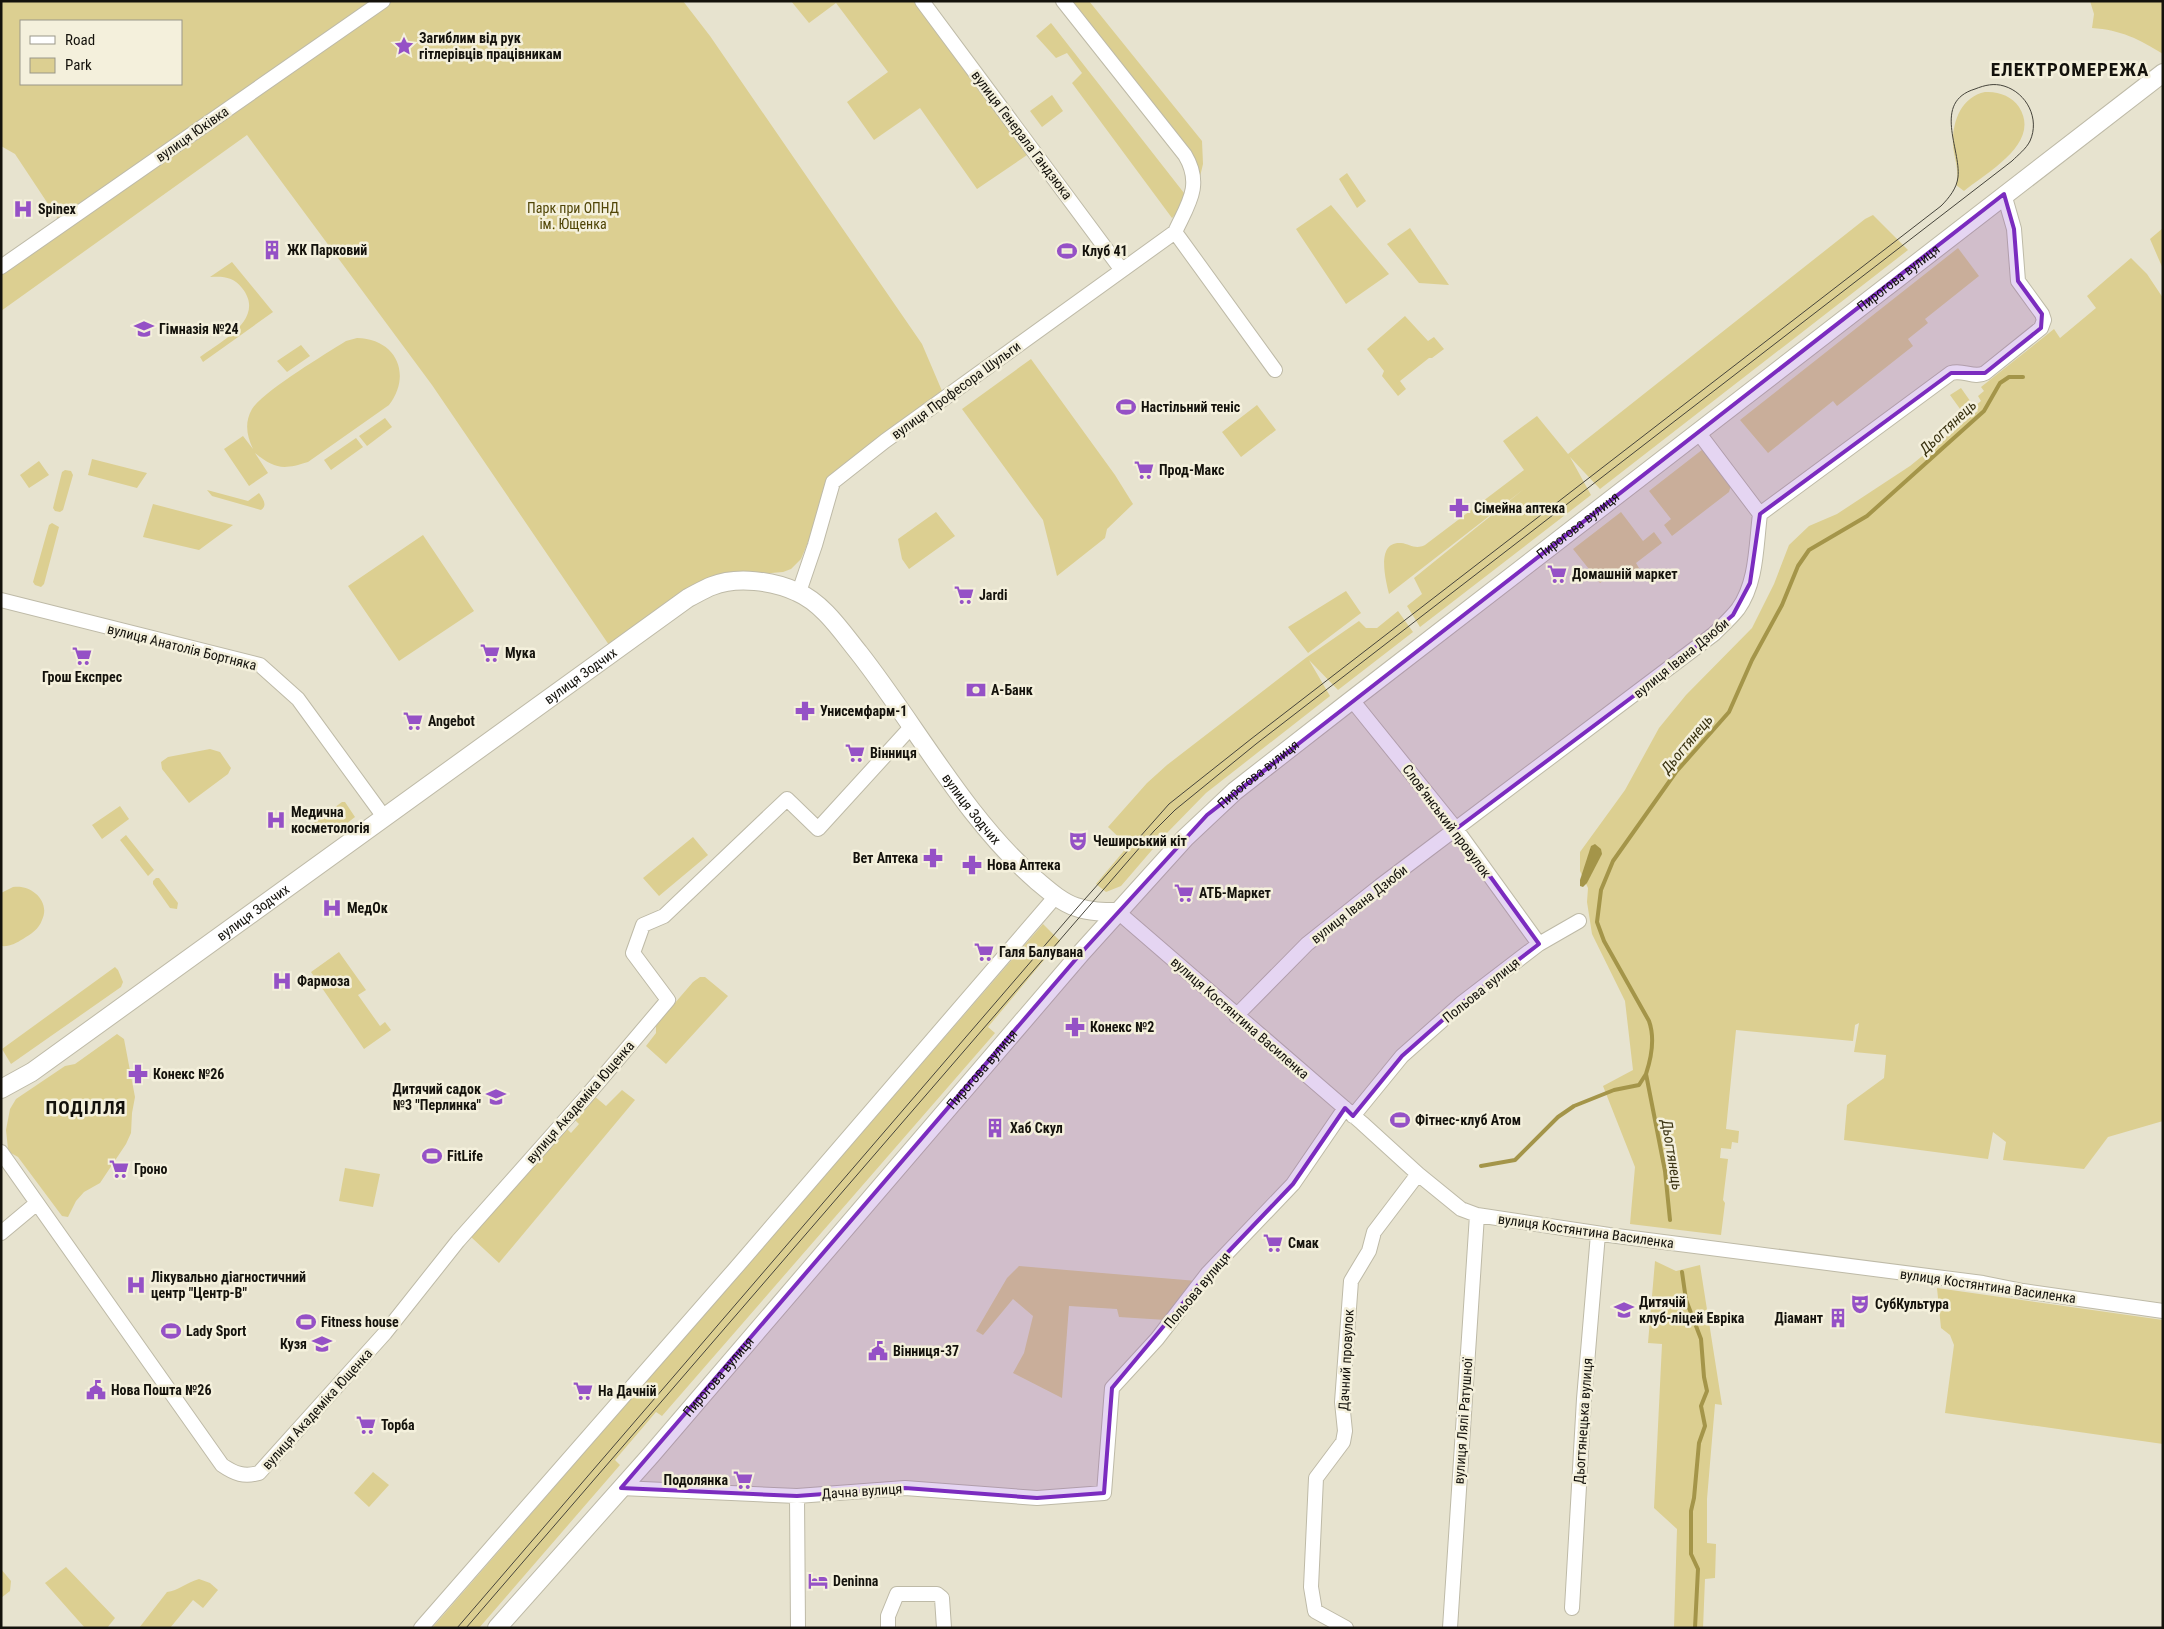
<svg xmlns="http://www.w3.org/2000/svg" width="2164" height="1629" font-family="'Roboto Condensed',sans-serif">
<rect width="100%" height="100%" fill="#e7e3cf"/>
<path fill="#dccf91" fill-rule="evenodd" d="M1,1H683L710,36L922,344L945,398L833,482L801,559L791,569L783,572L711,578L609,645L432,385L247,135L1,311V269L62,225L15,154L1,146ZM21,21H181V84H21Z
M791,1H916L1030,153L977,189L920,108L874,140L847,102L888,72L836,3L809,23Z
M1063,1H1089L1202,141L1203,164L1198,185Z
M2090,1H2163V54C2139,39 2121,30 2092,28L2094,14Z
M1051,23L1184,193L1182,208L1172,218L1072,83L1082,73L1067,53L1056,58L1036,36Z
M1985,92C1998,91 2012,96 2019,107C2042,143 1987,172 1964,191L1956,185C1960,170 1954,159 1953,145C1952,122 1961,97 1985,92Z
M1052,95L1063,111L1042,127L1030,111Z
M1347,173L1366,201L1357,208L1339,179Z
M1331,205L1389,274L1346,304L1296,229Z
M1873,215L1908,250L1600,489L1570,457L1591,495L1420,627L1407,606L1422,594L1414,578L1524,489L1389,594C1386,581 1375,541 1401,543C1410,544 1415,550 1425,545L1524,470L1503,441L1537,416L1568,454L1865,219Z
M1410,228L1449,285L1419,283L1387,244Z
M2163,228V269L2150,239Z
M1958,248L1979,276L1925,319L1928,323L1908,339L1913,346L1837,406L1833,401L1768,453L1740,420Z
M2131,258L2147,274L2163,298V1121L2108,1137L2084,1169L2003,1160L2006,1142L1993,1132L1988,1159L1844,1140L1847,1105L1884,1078L1886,1055L1854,1052L1859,1023L1855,1025L1853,1041L1736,1030L1726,1129L1739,1131L1738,1143L1732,1142L1731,1149L1721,1148L1720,1158L1728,1159L1723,1200L1725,1203L1721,1235L1630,1224L1635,1167L1603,1086L1633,1070L1625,1001L1592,934L1587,902L1588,888L1580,871V852L1625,790L1659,728L1686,695L1752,628L1774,584L1789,545L1809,526L1837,514L1910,466L1978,411L1975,406L1981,401L1978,396L1984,391L1981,387L2054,329L2060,338L2096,308L2087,296Z
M232,262L273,312L203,362L200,357C220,342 267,319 242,288C234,277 223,276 210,277Z
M1405,316L1428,341L1434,337L1444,349L1432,358H1429L1400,381L1406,389L1398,396L1382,376L1384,371L1367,349Z
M357,338C397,339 412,375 389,405L308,462C283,470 275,469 255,453L268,473L249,486L224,449L243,436L253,449C247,436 244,423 252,409C265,390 324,355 346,341Z
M301,345L310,356L287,372L277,361Z
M1031,359L1115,475L1133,504L1107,529L1105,538L1057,576L1043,520L962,409Z
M1961,388L1973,405L1963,413L1950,395Z
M1257,405L1276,430L1241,457L1222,432Z
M385,418L392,427L367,446L359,436Z
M356,438L363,447L331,470L324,460Z
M1707,446L1733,479L1729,492L1672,536L1664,525L1671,519L1649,491Z
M92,459L147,473L137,488L88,475Z
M39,461L49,475L29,488L20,475Z
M65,470L71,471L73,475L63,510L60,512L55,511L53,508L62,472Z
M207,490L248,501L259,493C263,499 268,505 261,510L212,496Z
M153,504L233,525L199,550L143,537Z
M936,512L955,536L909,569L902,559L898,539Z
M1621,512L1643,541L1654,532L1662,543L1636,563L1639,568L1630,575L1623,566L1600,583L1573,549Z
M52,523L59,527L44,584L41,587L35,585L33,582L49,525Z
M423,535L474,611L399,661L348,586Z
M1346,591L1361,613L1308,653L1288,627Z
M1398,611L1413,632L1338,690L1309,660L1330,696L1206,793L1164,836L1121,886L1106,892L1096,884L1128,846L1108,827L1147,783L1167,765L1307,657L1359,621L1366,628H1377Z
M210,749L220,752L231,768L228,774L189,803L162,769L161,762L168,757Z
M342,802H345L355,817C336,831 337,836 313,829L312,824Z
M120,806L129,819L102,839L92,825Z
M126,835L154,870L148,876L120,840Z
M693,837L708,855L659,896L643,878Z
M156,878H159L178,903L177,909L170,908L153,884V881Z
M13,887C31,884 51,901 42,920C39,929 31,934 23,939C16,943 10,947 1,946V893Z
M1043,924L1060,941L988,1027L995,1033L662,1416L656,1412L615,1460L620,1465L479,1628H432Z
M339,952L366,990L358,995L380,1026L385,1022L391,1030L364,1049L311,972Z
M115,967L118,970L123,982L121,987L11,1064L2,1049Z
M700,977H705L728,996L666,1064L646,1046L656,1033V1025L693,982Z
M117,1034L124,1039L135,1097L132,1113L131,1133L126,1144L100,1183L84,1192L76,1201L68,1217L62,1216L18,1157L11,1153L8,1149L6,1130L10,1109L16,1099L65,1066L75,1064Z
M622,1090L635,1100L499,1263L471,1237L567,1129L571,1133L579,1124L574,1119L593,1095L606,1106Z
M345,1168L380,1174L373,1207L339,1201Z
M1655,1261L1676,1271L1700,1265L1722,1405L1715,1404L1707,1499V1543L1716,1544L1715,1578L1705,1579L1703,1628H1674L1677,1529L1654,1508L1662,1344L1648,1343Z
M1019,1266L1197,1281L1166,1320L1119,1317L1117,1309L1069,1306L1062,1398L1013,1373L1024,1353L1033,1316L1013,1299L983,1335L976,1331L1007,1278Z
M1937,1288L2163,1320V1444L1945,1413L1954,1345L1950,1335L1941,1328Z
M373,1472L389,1485L369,1507L354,1493Z
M66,1567L115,1618L107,1628H85L45,1583Z
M1,1569L11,1581L10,1591L1,1598Z
M199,1579L210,1583L218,1590L203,1608L193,1600L170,1628H139L167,1592C178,1591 187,1582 199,1579Z"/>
<path fill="#a49549" d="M1595,844L1601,849L1602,854L1587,883L1583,887L1580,886V880L1591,846Z"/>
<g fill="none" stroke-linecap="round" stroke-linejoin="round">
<path stroke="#a49549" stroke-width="4" d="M1481,1166L1515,1160L1558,1117L1574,1106L1614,1090L1639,1085L1646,1074
M1670,1220L1665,1171L1646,1074C1652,1056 1655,1038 1649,1021L1604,941L1597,922L1601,890L1613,861L1676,772L1729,712L1752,660L1782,605L1798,566L1809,550L1867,516L1984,411L2000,383L2009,377H2023
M1682,1272L1686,1300L1701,1339L1704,1377L1707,1391L1701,1406L1705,1426L1699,1443L1694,1498L1691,1511V1554L1698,1569L1695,1628"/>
<defs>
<path id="minor" d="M922,1L1121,269
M1175,232L1275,370
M1,267L383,1
M1698,432L1760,514
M799,592L815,545L833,482L885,441L1175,232C1188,204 1203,185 1185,155L1063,1
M1,600L260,665L298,699L384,817
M1352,700L1456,829L1539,944
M1118,912L1362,1123L1418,1174L1461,1209L1477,1215L1609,1235L1983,1283L2023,1291L2163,1311
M1236,1016L1307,944L1380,886L1714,634C1722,626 1731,618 1738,609C1757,583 1756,545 1760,514L1951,373C1963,369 1974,379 1985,373L2041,328L2044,320L2042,314L2018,281L2014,229L2004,194
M1353,1116L1402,1056L1463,1002L1539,944L1579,921
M1,1152L222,1465C235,1474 244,1477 259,1473L385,1333L458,1241L585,1098L668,1000L633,953L643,925L664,916L787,799L818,829L912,726
M1,1233L37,1203
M621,1488L797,1496L905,1488L1037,1498L1104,1493L1112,1388L1157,1339L1208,1273L1293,1184L1345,1108
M797,1496L798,1628
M1572,1608L1584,1399L1598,1234
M421,1628L734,1270L1056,896
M888,1628V1616L897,1594H937L942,1598L944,1628
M1346,1628L1315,1611L1311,1587L1316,1478L1343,1442L1345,1431L1342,1402L1351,1281L1369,1251L1374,1232L1418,1174
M1450,1628L1477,1215"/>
<g id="major">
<path id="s1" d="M1,1089L32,1072L688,598C696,594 704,589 712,586C737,576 773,581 797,592C823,603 842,632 859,653C917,727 965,818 1036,880C1048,890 1061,902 1076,907C1090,912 1104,912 1118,912"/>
<path id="s2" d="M497,1628L651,1455L1082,952L1185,838L1235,791L1344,706L2163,73"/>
</g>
</defs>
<use href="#minor" stroke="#bebaa7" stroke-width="16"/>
<use href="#major" stroke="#bebaa7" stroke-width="20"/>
<use href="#minor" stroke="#fff" stroke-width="14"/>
<use href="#major" stroke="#fff" stroke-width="18"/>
<path stroke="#46443b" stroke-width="1" d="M457,1628L1077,908L1169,804L1251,739L1941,206C1949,198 1957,188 1958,177C1961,149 1932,102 1975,89C1985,85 1994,83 2004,86C2027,93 2040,119 2030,141C2026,149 2018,155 2012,161L1256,744L1175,810L1154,831L1065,934L466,1628"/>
</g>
<path fill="#7b2cbf" fill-opacity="0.2" stroke="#7b2cbf" stroke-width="4" stroke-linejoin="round" d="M2004,194L2014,229L2018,281L2042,314L2041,328L1985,373H1951L1760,514L1750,583L1733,615L1671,668L1456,829L1539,944L1463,1002L1402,1056L1353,1116L1345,1108L1293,1184L1208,1273L1112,1388L1104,1493L1037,1498L905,1488L797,1496L621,1488L1082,952L1207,815Z"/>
<defs>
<symbol id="sight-bare" viewBox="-9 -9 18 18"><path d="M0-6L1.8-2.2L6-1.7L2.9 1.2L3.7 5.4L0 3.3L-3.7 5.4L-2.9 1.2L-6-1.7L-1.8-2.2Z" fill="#9551c6" stroke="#f4f0dc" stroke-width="2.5" paint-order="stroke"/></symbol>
<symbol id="hospital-bare" viewBox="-9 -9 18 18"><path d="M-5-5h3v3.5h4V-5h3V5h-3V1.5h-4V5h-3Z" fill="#9551c6" stroke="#f4f0dc" stroke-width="2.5" paint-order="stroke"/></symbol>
<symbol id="building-bare" viewBox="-9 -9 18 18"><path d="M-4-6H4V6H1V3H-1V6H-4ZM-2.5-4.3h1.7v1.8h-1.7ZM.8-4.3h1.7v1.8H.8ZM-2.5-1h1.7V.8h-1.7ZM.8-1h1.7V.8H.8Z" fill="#9551c6" stroke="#f4f0dc" stroke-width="2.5" paint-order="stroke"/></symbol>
<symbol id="stadium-bare" viewBox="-9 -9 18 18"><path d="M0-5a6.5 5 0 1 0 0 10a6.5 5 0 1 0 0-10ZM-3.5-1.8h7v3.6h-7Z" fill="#9551c6" stroke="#f4f0dc" stroke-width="2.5" paint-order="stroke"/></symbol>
<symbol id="school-bare" viewBox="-9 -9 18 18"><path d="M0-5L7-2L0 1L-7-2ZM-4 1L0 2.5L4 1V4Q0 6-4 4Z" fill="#9551c6" stroke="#f4f0dc" stroke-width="2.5" paint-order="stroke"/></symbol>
<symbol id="supermarket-bare" viewBox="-9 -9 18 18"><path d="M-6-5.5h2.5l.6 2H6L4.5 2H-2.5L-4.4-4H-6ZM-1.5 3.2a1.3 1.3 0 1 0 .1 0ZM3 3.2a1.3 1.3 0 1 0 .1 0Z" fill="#9551c6" stroke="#f4f0dc" stroke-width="2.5" paint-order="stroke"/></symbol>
<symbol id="pharmacy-bare" viewBox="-9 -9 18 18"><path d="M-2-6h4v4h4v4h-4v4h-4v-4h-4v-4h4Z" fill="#9551c6" stroke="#f4f0dc" stroke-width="2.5" paint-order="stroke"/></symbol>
<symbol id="bank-bare" viewBox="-9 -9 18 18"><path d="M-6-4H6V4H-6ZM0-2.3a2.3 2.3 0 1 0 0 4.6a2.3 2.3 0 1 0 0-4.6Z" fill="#9551c6" stroke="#f4f0dc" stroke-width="2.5" paint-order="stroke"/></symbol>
<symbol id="theatre-bare" viewBox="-9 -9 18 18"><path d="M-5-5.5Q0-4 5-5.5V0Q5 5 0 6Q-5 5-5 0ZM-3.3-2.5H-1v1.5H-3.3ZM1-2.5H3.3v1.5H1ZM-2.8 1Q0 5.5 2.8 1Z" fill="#9551c6" stroke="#f4f0dc" stroke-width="2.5" paint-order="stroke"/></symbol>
<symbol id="civic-bare" viewBox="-9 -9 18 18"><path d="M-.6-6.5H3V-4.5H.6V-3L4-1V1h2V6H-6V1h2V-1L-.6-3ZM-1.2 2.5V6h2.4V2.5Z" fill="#9551c6" stroke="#f4f0dc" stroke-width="2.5" paint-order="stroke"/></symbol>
<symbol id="hotel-bare" viewBox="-9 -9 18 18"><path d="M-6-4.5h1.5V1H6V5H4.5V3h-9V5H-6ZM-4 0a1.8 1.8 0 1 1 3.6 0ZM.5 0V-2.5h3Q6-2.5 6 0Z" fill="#9551c6" stroke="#f4f0dc" stroke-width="2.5" paint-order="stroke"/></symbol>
</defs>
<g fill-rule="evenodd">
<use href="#sight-bare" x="390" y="32" width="28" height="28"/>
<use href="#hospital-bare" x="9" y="195" width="28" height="28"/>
<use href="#building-bare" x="258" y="236" width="28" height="28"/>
<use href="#stadium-bare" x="1053" y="237" width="28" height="28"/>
<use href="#school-bare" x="130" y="315" width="28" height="28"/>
<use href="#stadium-bare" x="1112" y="393" width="28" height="28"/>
<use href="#supermarket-bare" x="1130" y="456" width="28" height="28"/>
<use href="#pharmacy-bare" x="1445" y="494" width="28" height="28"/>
<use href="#supermarket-bare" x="1543" y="560" width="28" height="28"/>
<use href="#supermarket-bare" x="950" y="581" width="28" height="28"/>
<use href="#supermarket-bare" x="476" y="639" width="28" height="28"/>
<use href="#supermarket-bare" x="68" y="642" width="28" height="28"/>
<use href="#bank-bare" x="962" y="676" width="28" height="28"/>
<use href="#pharmacy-bare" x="791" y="697" width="28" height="28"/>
<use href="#supermarket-bare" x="399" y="707" width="28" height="28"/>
<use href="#supermarket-bare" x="841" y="739" width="28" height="28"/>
<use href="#hospital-bare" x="262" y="806" width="28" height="28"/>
<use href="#theatre-bare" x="1064" y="827" width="28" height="28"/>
<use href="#pharmacy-bare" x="919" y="844" width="28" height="28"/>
<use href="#pharmacy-bare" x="958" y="851" width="28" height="28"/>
<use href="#supermarket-bare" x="1170" y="879" width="28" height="28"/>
<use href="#hospital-bare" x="318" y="894" width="28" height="28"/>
<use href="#supermarket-bare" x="970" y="938" width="28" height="28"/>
<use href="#hospital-bare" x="268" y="967" width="28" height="28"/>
<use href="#pharmacy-bare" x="1061" y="1013" width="28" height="28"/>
<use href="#pharmacy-bare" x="124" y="1060" width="28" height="28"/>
<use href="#school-bare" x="482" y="1083" width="28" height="28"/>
<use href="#stadium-bare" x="1386" y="1106" width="28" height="28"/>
<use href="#building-bare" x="981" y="1114" width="28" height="28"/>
<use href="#stadium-bare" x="418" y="1142" width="28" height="28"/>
<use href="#supermarket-bare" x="105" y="1155" width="28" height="28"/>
<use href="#supermarket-bare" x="1259" y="1229" width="28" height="28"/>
<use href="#hospital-bare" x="122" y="1271" width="28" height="28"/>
<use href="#theatre-bare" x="1846" y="1290" width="28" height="28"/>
<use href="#school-bare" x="1610" y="1296" width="28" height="28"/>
<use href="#building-bare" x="1824" y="1304" width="28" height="28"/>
<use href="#stadium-bare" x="292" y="1308" width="28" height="28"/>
<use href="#stadium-bare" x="157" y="1317" width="28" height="28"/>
<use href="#school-bare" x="308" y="1330" width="28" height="28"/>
<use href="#civic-bare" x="864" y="1337" width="28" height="28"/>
<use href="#civic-bare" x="82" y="1376" width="28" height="28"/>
<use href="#supermarket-bare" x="569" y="1377" width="28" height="28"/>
<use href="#supermarket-bare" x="352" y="1411" width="28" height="28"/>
<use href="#supermarket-bare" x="729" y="1466" width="28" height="28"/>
<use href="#hotel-bare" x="804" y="1567" width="28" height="28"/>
</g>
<g text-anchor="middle" stroke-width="5" stroke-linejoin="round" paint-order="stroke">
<g font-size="14" font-weight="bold" fill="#14120c" stroke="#f4f0dc" text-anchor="start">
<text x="419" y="43">Загиблим від рук<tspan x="419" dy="16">гітлерівців працівникам</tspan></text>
<text x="38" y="214">Spinex</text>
<text x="287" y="255">ЖК Парковий</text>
<text x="1082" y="256">Клуб 41</text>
<text x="159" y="334">Гімназія №24</text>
<text x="1141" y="412">Настільний теніс</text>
<text x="1159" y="475">Прод-Макс</text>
<text x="1474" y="513">Сімейна аптека</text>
<text x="1572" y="579">Домашній маркет</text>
<text x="979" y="600">Jardi</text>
<text x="505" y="658">Мука</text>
<text x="82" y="682" text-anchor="middle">Грош Експрес</text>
<text x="991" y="695">А-Банк</text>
<text x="820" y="716">Унисемфарм-1</text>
<text x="428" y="726">Angebot</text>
<text x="870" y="758">Вінниця</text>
<text x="291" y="817">Медична<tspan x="291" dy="16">косметологія</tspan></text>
<text x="1093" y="846">Чеширський кіт</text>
<text x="918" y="863" text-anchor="end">Вет Аптека</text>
<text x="987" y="870">Нова Аптека</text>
<text x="1199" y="898">АТБ-Маркет</text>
<text x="347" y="913">МедОк</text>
<text x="999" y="957">Галя Балувана</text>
<text x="297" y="986">Фармоза</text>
<text x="1090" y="1032">Конекс №2</text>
<text x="153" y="1079">Конекс №26</text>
<text x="481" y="1094" text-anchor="end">Дитячий садок<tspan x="481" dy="16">№3 "Перлинка"</tspan></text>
<text x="1415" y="1125">Фітнес-клуб Атом</text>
<text x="1010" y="1133">Хаб Скул</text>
<text x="447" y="1161">FitLife</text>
<text x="134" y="1174">Гроно</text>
<text x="1288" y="1248">Смак</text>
<text x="151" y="1282">Лікувально діагностичний<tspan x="151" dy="16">центр "Центр-В"</tspan></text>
<text x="1639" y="1307">Дитячій<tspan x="1639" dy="16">клуб-ліцей Евріка</tspan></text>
<text x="1875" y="1309">СубКультура</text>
<text x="1823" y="1323" text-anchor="end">Діамант</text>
<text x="321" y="1327">Fitness house</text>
<text x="186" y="1336">Lady Sport</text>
<text x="307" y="1349" text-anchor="end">Кузя</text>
<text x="893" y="1356">Вінниця-37</text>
<text x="111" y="1395">Нова Пошта №26</text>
<text x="598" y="1396">На Дачній</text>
<text x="381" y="1430">Торба</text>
<text x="728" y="1485" text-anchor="end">Подолянка</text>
<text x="833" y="1586">Deninna</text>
</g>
<g font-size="14" fill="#14120c" stroke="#f4f0dc">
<text transform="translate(192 134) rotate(-35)" y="5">вулиця Юківка</text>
<text transform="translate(1022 135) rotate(53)" y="5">вулиця Генерала Гандзюка</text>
<text dy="5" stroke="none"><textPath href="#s2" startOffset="1955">Пирогова вулиця</textPath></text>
<text transform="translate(956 390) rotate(-36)" y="5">вулиця Професора Шульги</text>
<text dy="5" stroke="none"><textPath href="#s2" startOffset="1550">Пирогова вулиця</textPath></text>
<text transform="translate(182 647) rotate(14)" y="5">вулиця Анатолія Бортняка</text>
<text transform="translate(1681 658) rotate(-39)" y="5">вулиця Івана Дзюби</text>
<text dy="5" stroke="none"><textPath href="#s1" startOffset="712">вулиця Зодчих</textPath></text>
<text dy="5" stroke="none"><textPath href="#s2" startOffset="1145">Пирогова вулиця</textPath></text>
<text dy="5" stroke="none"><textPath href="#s1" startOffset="1239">вулиця Зодчих</textPath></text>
<text transform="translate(1447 821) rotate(53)" y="5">Словʼянський провулок</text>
<text transform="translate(1359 904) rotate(-38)" y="5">вулиця Івана Дзюби</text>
<text dy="5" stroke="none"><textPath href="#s1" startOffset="308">вулиця Зодчих</textPath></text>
<text transform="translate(1481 990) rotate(-39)" y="5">Польова вулиця</text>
<text transform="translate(1240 1018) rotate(41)" y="5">вулиця Костянтина Василенка</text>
<text dy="5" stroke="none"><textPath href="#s2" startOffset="740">Пирогова вулиця</textPath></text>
<text transform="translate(580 1102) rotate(-49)" y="5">вулиця Академіка Ющенка</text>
<text transform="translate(1586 1231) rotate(8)" y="5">вулиця Костянтина Василенка</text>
<text transform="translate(1988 1286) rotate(8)" y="5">вулиця Костянтина Василенка</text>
<text transform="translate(1197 1290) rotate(-50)" y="5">Польова вулиця</text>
<text transform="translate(1346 1360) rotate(-87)" y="5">Дачний провулок</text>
<text dy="5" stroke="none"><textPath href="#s2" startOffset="335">Пирогова вулиця</textPath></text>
<text transform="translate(317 1409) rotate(-48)" y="5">вулиця Академіка Ющенка</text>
<text transform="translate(1463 1421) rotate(-86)" y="5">вулиця Лялі Ратушної</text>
<text transform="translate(1583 1421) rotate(-86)" y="5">Дьогтянецька вулиця</text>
<text transform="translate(862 1491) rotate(-4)" y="5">Дачна вулиця</text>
</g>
<g font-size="14" fill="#504506" stroke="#f4f0dc">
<text x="573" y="213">Парк при ОПНД<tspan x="573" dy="16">ім. Ющенка</tspan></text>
</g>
<g font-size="15" font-style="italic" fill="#38310f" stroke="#f4f0dc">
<text transform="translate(1948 427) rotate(-43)" y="5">Дьогтянець</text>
<text transform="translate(1687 744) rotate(-50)" y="5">Дьогтянець</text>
<text transform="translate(1672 1155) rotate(81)" y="5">Дьогтянець</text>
</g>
<g font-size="19" font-weight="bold" letter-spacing="1" fill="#14120c" stroke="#f4f0dc">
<text x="2070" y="76">ЕЛЕКТРОМЕРЕЖА</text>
<text x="86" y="1114">ПОДІЛЛЯ</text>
</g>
</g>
<rect width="2164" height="1629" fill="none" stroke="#14120c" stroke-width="5"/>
<rect x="20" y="20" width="162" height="65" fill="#f4f0dc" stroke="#9a9789"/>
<rect x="30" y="36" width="25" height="8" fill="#ffffff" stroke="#9a9789"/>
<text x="65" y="45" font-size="15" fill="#14120c">Road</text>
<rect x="30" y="58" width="25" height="15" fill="#dccf91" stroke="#9a9789"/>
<text x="65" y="70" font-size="15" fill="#14120c">Park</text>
</svg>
